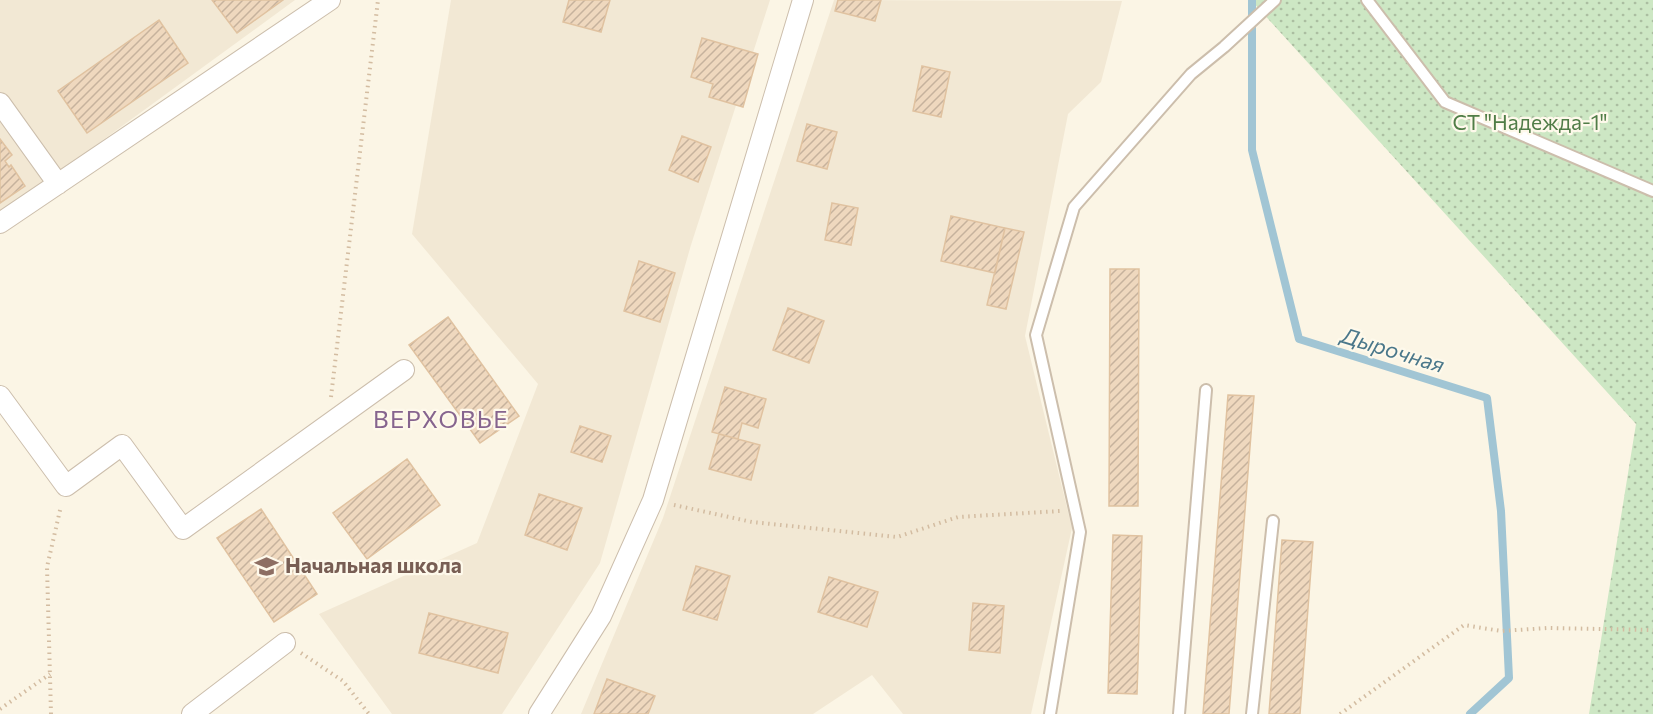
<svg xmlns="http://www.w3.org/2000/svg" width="1653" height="714" font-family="Commissioner,sans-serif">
<defs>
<pattern id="garden-dots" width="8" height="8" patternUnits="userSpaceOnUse" patternTransform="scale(1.5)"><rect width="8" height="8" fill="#cde7c4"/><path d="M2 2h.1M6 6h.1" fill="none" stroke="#abbea1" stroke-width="1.8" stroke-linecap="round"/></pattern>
<pattern id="building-hatch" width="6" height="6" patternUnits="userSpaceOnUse" patternTransform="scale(1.5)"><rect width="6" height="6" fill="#efd8be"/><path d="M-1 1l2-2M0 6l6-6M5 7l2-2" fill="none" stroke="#c6b29d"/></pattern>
</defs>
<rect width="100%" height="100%" fill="#fbf5e5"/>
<path fill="#f2e8d4" d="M0,0H295L0,215Z
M451,0H770L691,245L600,563L502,714H392L319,614L477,543L538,384L412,234Z
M834,0L1122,1L1101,82L1068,114L1025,336L1072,528L1031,714H903L872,675L813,714H581L663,518Z"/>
<path fill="url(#garden-dots)" d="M1251,0H1653V714H1589L1636,424Z"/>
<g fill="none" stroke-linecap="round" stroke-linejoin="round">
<path stroke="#a1c5d4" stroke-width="8" d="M1252,0V150L1299,339L1487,398L1501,511L1509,678L1470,714"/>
</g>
<path fill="url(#building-hatch)" stroke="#e0c2a0" stroke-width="1.5" d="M212,0H283L237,33Z
M569,0H610L601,32L563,22Z
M838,0H881L875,21L835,11Z
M159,20L188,63L87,133L58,91Z
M702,38L758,54L743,107L709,97L713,84L691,77Z
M922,66L950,72L941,117L913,111Z
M807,124L837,132L827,169L797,161Z
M682,136L711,147L698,182L669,170Z
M0,139L12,155L5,161L9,167L11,165L25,186L0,203Z
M832,203L858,208L851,245L825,240Z
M951,216L1005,228L995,273L941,261Z
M1005,228L1024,232L1006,309L987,305Z
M639,261L675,273L660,322L624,311Z
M1110,269H1139L1138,506H1109Z
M788,308L824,321L809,363L773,350Z
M448,317L519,416L480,443L409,345Z
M725,387L766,399L758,428L742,423L738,439L712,432Z
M1228,395L1254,396L1229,714H1203Z
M580,426L611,436L602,462L571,452Z
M719,434L760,445L751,480L709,469Z
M407,459L440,505L367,559L333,513Z
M539,494L582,508L567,550L525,535Z
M261,509L317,594L274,622L217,538Z
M1113,535L1142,536L1137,694L1108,693Z
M1282,540L1313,542L1300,714H1269Z
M696,566L730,576L717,620L683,610Z
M829,577L878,592L867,627L818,612Z
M973,603L1004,606L1000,653L969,650Z
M429,613L508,633L498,673L419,653Z
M607,679L655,696L648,714H594Z"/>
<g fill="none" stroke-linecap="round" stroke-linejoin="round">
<defs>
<path id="lane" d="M1367,0L1445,102L1653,191
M1050,714L1080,532L1036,335L1074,207L1191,74L1224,47L1275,0
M1179,714L1206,390
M1252,714L1273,521"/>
<path id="street" d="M0,103L58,184
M0,223L330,0
M0,396L66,486L122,445L183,529L404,370
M192,714L285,643
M539,714L601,616L653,500L803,0"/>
</defs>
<use href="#lane" stroke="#ccbeac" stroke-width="14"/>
<use href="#street" stroke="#ccbeac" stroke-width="22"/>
<path stroke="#d3bca1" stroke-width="4" stroke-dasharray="1.5 4.5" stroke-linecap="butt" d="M331,397L378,0
M674,505L752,522L897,537L958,517L1060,511
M301,653L343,681L369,714
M0,709L50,674
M51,714L47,567L61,506
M1340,714L1464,625L1501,631L1548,628L1653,630"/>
<use href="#lane" stroke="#fff" stroke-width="10"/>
<use href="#street" stroke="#fff" stroke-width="20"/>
</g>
<defs>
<symbol id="school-bare" viewBox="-9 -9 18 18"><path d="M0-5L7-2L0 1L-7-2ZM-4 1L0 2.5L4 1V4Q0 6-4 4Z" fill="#8d6e63" stroke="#fef9eb" stroke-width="2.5" paint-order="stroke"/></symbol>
</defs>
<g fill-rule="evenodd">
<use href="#school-bare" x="250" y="550" width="33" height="33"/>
</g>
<g text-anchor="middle" stroke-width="4.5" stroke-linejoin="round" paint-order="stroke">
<g font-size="21" fill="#507d47" stroke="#fef9eb">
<text x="1530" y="130">СТ "Надежда-1"</text>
</g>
<g font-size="21" font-weight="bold" fill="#785e54" stroke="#fef9eb" text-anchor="start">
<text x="285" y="573">Начальная школа</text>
</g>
<g font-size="22" font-style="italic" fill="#4a778a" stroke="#fef9eb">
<text transform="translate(1393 350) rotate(17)" y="8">Дырочная</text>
</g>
<g font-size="24" letter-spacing="1.5" fill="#86648e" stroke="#fef9eb">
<text x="441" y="428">ВЕРХОВЬЕ</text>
</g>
</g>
</svg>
